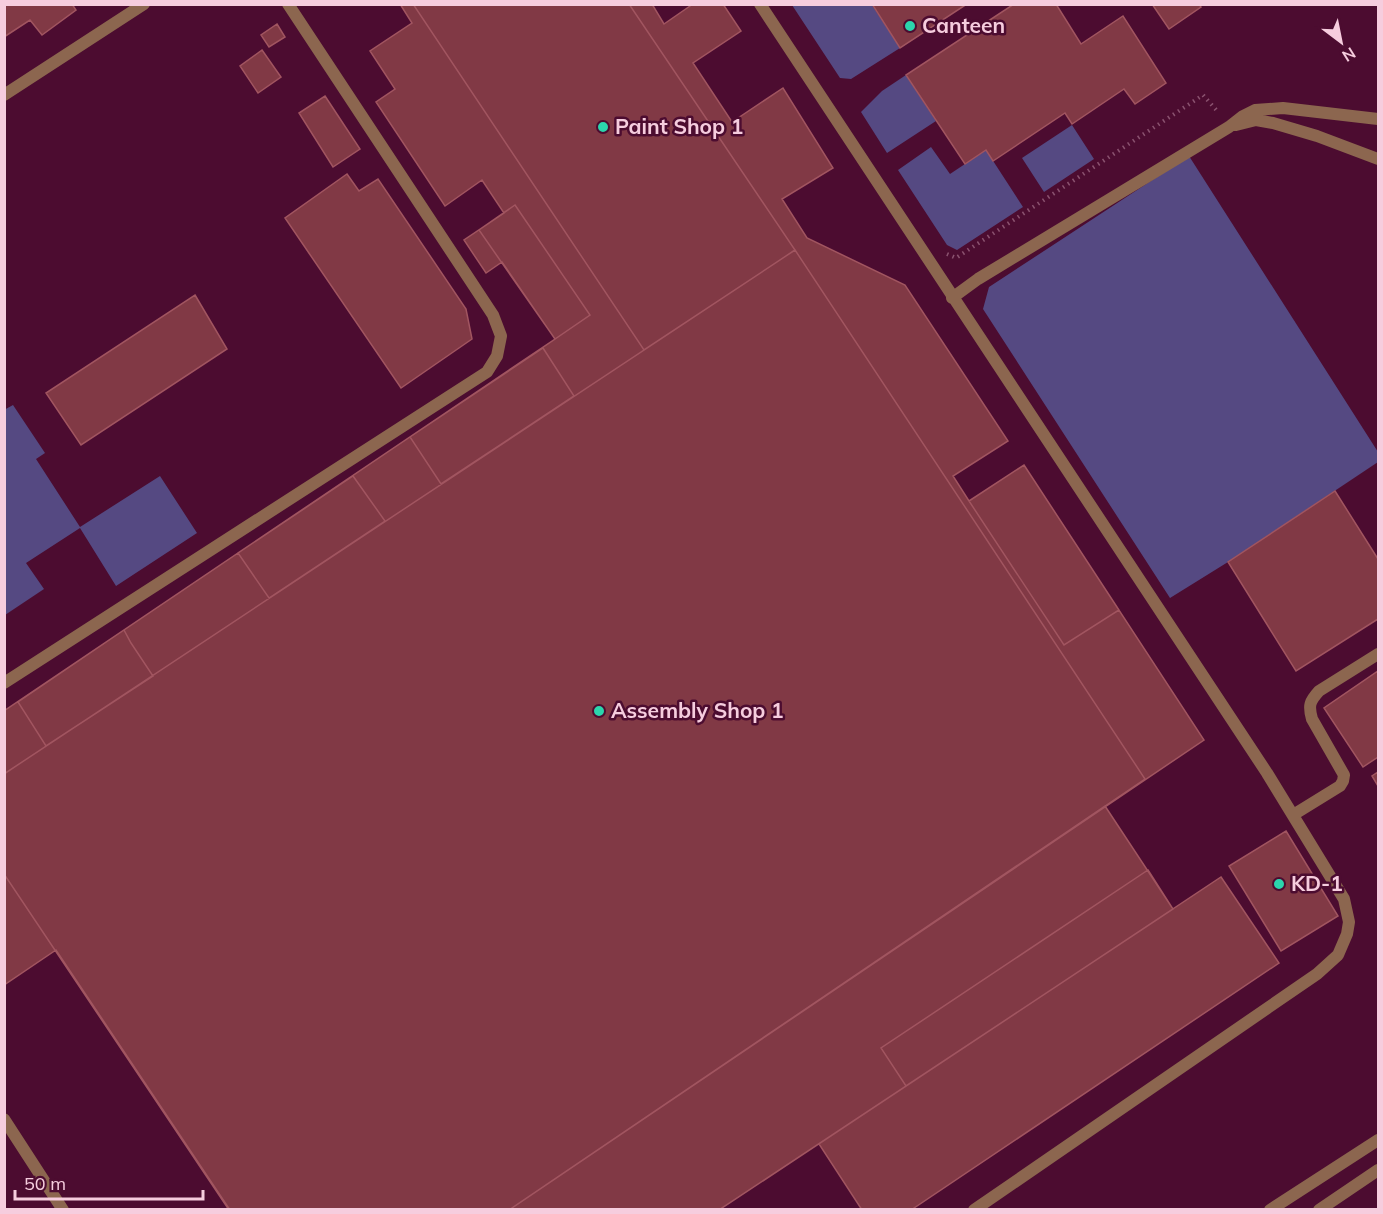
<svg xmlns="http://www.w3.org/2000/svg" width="1383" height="1214" font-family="Mulish,sans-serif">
<rect width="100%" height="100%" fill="#4c0c30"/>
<path fill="#554982" d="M792,5H872L900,48L851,79L840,78Z
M906,75L936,121L887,153L861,112L882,91Z
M1072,125L1094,159L1044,192L1022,158Z
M931,147L950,174L986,150L1023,207L957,250L947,245L898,170Z
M1189,156L1378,452V462L1228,562L1170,598L983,309L989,287Z
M13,405L45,453L36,459L80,527L160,476L197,533L116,586L80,528L26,563L44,589L5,615L4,410Z"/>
<path fill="#813945" stroke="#a15560" stroke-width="1.5" d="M4,4H72L76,10L42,35L30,20L4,37Z
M400,4H652L664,24L693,4H723L741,31L693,63L732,122L783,88L833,168L782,199L807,238L905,285L1008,441L953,476L969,501L1024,465L1204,740L509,1210H230L56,950L4,985V711L555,339L502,262L486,273L464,240L504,213L482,180L445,206L376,102L395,89L370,51L412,23Z
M413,4H629L795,250L644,350Z
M872,4H967L900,48Z
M1014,4H1056L1081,44L1123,16L1166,83L1135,104L1124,89L1072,124L1065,113L993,161L986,150L965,164L906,75Z
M1152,4H1199L1201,7L1169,29Z
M277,24L285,37L269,47L261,35Z
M262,50L281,77L258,93L240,66Z
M325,96L360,149L333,167L299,113Z
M347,174L359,191L378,179L466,309L472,339L401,388L285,218Z
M515,205L590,315L555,339L479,230Z
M795,250L1145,779L509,1210H229L4,874V774Z
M195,295L227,349L81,445L46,393Z
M543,348L574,396L441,484L410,437Z
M1024,465L1119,610L1064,645L969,501Z
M353,476L385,521L269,598L238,553Z
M1335,491L1378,559V619L1296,671L1228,562Z
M124,630L131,643L153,676L46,746L18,702Z
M1378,671V757L1363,767L1324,708Z
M1378,772V786L1372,776Z
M1105,806L1173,909L719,1210H509Z
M1286,831L1338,916L1281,951L1229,866Z
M1148,870L1173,909L906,1086L881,1048Z
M1221,877L1279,963L911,1210H862L819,1144Z"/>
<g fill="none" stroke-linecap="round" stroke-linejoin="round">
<path stroke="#8a526f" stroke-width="4" stroke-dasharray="1.5 4.5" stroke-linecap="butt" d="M947,254L956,258L1203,95L1218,112"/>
<path stroke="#8c664f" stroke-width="12" d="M760,4L1267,773L1344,899L1349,922L1347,934L1338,955L1317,974L974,1210
M4,95L144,4
M1236,125L1256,120L1273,123L1317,136L1378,159
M952,298L978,279L1229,127L1243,116L1255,110L1283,108L1378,119
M4,683L487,372L497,356L501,336L493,315L288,4
M1293,815L1340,786L1343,781L1344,775L1312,719C1308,705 1310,701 1319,691L1378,654
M4,1119L63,1210
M1270,1210L1378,1140
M1319,1210L1378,1170"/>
</g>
<g fill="#2bd5ac" stroke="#4c0c30" stroke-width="2">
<circle cx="910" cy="26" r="6"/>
<circle cx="603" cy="127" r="6"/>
<circle cx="599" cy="711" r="6"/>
<circle cx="1279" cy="884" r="6"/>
</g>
<g text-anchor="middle" stroke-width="5" stroke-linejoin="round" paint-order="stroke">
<g font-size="21" font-weight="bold" fill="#f6cdde" stroke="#4c0c30" text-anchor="start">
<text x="922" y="33">Canteen</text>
<text x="615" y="134">Paint Shop 1</text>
<text x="611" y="718">Assembly Shop 1</text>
<text x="1291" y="891">KD-1</text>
</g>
</g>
<rect width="1383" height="1214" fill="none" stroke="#f6cdde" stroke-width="12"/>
<g transform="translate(1341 42) rotate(148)" stroke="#4c0c30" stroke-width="4.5" paint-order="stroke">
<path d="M0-4.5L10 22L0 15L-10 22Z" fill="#f6cdde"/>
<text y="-9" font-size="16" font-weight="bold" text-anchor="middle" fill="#f6cdde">N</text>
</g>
<path d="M15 1190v9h188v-9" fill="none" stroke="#f6cdde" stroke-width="3"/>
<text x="24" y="1190" font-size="18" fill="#f6cdde" stroke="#4c0c30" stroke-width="4.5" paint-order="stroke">50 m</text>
</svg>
